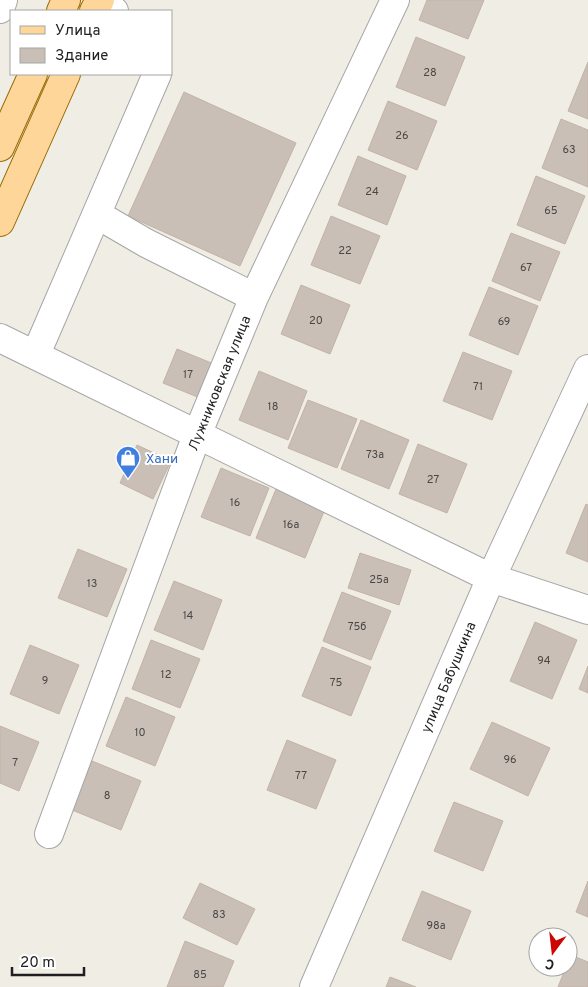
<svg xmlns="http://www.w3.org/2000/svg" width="588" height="987" font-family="Overpass,sans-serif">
<rect width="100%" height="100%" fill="#f0ede4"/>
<path fill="#c9bfb7" stroke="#c3b3a5" d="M427,0H484L468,39L419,20Z
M416,37L465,57L445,106L396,87Z
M588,62V119L568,111Z
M184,92L296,143L240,266L128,216Z
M388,101L437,121L417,170L368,150Z
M561,119L588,130V187L542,168Z
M358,156L406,176L387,225L338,205Z
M536,176L585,196L565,244L517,225Z
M331,216L380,236L360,284L311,265Z
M511,233L560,252L540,301L492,281Z
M301,285L350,305L330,354L281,334Z
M489,287L538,306L518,355L469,335Z
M177,349L214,364L200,398L163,383Z
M463,352L512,371L492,420L443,401Z
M259,371L307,391L288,440L239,420Z
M308,400L357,419L337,468L288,448Z
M361,420L409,440L389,489L341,469Z
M418,444L467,464L447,513L399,494Z
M137,445L171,461L153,499L120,483Z
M221,468L269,488L250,536L201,517Z
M276,489L325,509L305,558L256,538Z
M586,504L588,505V562L566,553Z
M78,549L127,569L107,617L58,598Z
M360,553L411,570L399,605L348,588Z
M174,581L222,600L203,650L154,630Z
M342,592L391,611L371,660L323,641Z
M535,622L577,640L552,699L510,681Z
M151,640L200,659L180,708L132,689Z
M30,645L79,665L59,714L10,694Z
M322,647L371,667L351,716L302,696Z
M588,666V693L579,689Z
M126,697L175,717L155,766L106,746Z
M492,722L550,748L528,796L470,769Z
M0,726L39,742L19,791L0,783Z
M287,740L336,760L316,809L267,790Z
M92,761L141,781L121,830L72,810Z
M454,802L503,821L483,871L434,851Z
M588,881V917L576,912Z
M200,883L255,909L237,945L183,918Z
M422,891L471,911L451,960L402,940Z
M185,941L234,961L223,987H167Z
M571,955L588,962V987H558L566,967H568Z
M390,977L416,987H386Z"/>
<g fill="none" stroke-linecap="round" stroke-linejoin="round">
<defs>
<path id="minor" d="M98,3L114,11
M0,9L3,0
M98,215L146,243L254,297
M0,338L491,578L588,610
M36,354L157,74
M49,834L197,435L254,297L395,0
M314,987L491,578L588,369"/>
<path id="major" d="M61,11L66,0
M94,11L100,0
M0,147L33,74
M0,222L66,74"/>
</defs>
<use href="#minor" stroke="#a6a6a6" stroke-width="30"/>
<use href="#major" stroke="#996b00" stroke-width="30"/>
<use href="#minor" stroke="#fff" stroke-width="28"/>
<use href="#major" stroke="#ffd69a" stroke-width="28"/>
</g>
<defs>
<symbol id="shop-pin" viewBox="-11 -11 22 30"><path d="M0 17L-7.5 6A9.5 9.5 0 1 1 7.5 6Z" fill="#3f7fe0" stroke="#fff"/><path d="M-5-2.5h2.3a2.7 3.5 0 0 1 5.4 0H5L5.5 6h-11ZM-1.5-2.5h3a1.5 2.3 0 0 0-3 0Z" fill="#fff"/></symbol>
</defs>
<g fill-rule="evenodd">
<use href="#shop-pin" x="114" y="444" width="28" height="38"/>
</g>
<g text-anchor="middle" stroke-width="4" stroke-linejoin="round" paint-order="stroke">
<g font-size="11" fill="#4a4745">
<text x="430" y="76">28</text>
<text x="402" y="139">26</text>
<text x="569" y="153">63</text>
<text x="372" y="195">24</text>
<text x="551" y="214">65</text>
<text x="345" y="254">22</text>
<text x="526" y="271">67</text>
<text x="316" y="324">20</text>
<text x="504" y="325">69</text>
<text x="188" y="378">17</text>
<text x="478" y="390">71</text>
<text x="273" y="410">18</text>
<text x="375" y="458">73а</text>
<text x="433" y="483">27</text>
<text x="235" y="506">16</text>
<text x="291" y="528">16а</text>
<text x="379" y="583">25а</text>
<text x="92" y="587">13</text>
<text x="188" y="619">14</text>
<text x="357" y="630">75б</text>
<text x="544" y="664">94</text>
<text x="166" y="678">12</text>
<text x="45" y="684">9</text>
<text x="336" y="686">75</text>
<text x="140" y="736">10</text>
<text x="510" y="763">96</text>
<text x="15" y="766">7</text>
<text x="301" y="779">77</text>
<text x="107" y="799">8</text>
<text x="219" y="918">83</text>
<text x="436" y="929">98а</text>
<text x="200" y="978">85</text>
</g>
<g font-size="14" fill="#1f1f1f" stroke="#fff">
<text transform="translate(219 383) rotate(-68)" y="5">Лужниковская улица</text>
<text transform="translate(448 677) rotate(-67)" y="5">улица Бабушкина</text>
</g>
<g font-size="14" fill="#366cbe" stroke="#fff" text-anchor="start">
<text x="146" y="463">Хани</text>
</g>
</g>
<rect x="10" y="10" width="162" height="65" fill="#ffffff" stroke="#a5a5a5"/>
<rect x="20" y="26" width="25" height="8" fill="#ffd69a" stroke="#a5a5a5"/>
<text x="55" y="35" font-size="15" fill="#1f1f1f">Улица</text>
<rect x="20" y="48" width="25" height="15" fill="#c9bfb7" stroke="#a5a5a5"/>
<text x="55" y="60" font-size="15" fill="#1f1f1f">Здание</text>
<g transform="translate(553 952) rotate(195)"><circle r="24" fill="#ffffff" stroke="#a5a5a5"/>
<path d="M0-4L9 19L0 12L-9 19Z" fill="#cd0500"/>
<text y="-8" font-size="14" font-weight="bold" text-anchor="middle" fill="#1f1f1f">С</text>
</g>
<path d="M12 967v8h72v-8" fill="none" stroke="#1f1f1f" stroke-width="2.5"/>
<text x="20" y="967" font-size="15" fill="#1f1f1f" stroke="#ffffff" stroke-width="4" paint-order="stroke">20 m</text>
</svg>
